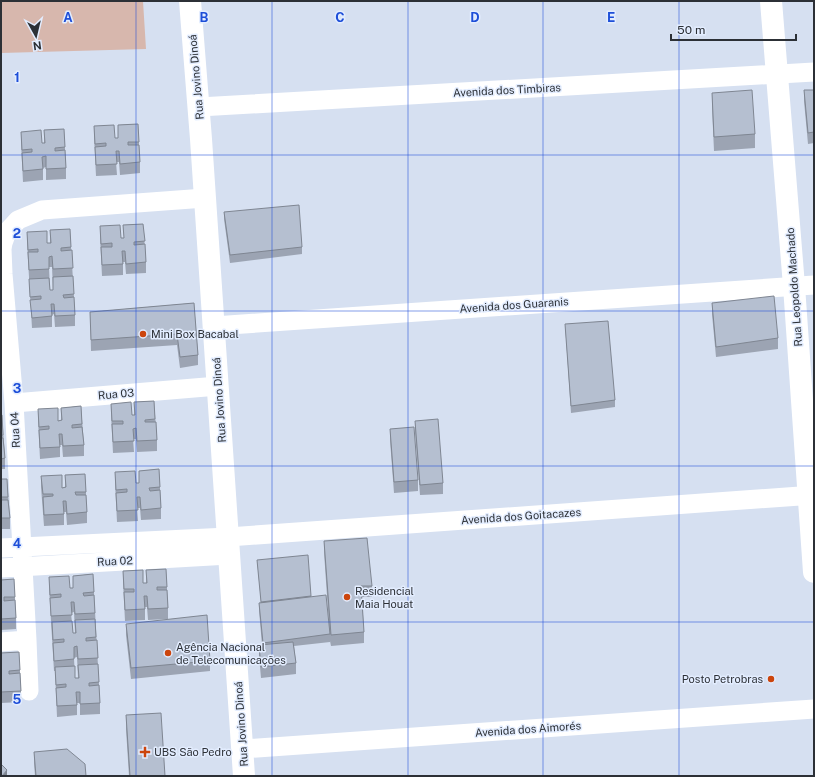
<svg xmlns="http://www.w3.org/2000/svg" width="815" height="777" font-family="'Public Sans',sans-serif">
<rect width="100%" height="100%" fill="#d6e0f1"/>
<path fill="#d7b7ad" d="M1,1H143L146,49L1,53Z"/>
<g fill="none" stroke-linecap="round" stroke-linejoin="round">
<path stroke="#fff" stroke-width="19" d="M199,107L814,72
M214,326L814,285
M14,403L218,386
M1,548L228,537L814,495
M1,568L229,555
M1,642L27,640
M29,691L27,640L14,403L3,274L2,249L3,243L7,232L18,220L42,210L205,198
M242,749L814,709"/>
<path stroke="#fff" stroke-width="22" d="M190,1L201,139L244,776
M771,1L794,286L814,572"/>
</g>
<path fill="#9ca4b3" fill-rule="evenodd" d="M804,90H814V143L808,144L804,101Z
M712,93L755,134V148L714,151L712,107Z
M138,124L140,162V173L120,175L119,162H116L117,175L96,176L94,137V126L115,138H118V125Z
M64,129L66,168V179L46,180V167L43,168V180L23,182L21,143V132L42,143H44V130Z
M224,212L302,247V254L230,263L224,219Z
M143,224L146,262V273L126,274L125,262H123V275L102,276L100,237V226L121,238H124L123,225Z
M70,229L75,315V326L55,327L54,314L52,315V327L32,328L27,243V232L47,243H50V230ZM49,267H52L53,290H50Z
M194,303L198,355V365L180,368L177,345L91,351L90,312Z
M712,303L778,338V349L716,357L712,314Z
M565,324L615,400V407L571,413Z
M1,398L5,458V469H1Z
M154,401L157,440V451L137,452L136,439H133L134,452L113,453L111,415V404L132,415H134V402Z
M81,406L84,445V456L63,457L62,445H60V457L40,459L38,420V409L58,421L61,420V408Z
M415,421L443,483V494L420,495L415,432Z
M390,429L418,480V491L394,493L390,440Z
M159,469L161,508V519L141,520L140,508H137L138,521L117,522L115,483V472L136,483H139V471Z
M85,474L87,512V523L67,525L66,512H64V525L44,526L41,487V476L62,488L65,487V475Z
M1,479H7L10,518V529H1Z
M324,541L372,586V597H362L364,632V643L331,646L330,641V642L294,646L296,663V674L261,678L259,656V645H262L259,610V603L261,602L257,560L311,596L329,625L324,552Z
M166,569L168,608V619L148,620L147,607H145V620L125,621L123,582V571L143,583H146V570Z
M93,574L100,703V714L80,715V703H77V715L57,717L55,671H54L49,588V577L70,588H73V576ZM74,612L75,633H73L71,613ZM77,657L78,678H75L74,658Z
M14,579L16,618V629L1,630V580Z
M126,624L210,661V671L131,679L126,635Z
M19,652L21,691V702L1,703V653Z
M126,715L165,776H129L126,729Z
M34,752L86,776H35L34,763Z"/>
<path fill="#7f8692" d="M7,770V776H2Z"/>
<path fill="#b5bfd0" stroke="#7f8692" d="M752,90L755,134L714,137L712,93Z
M804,90H814V132L808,133Z
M138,124L139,142H128V145H139L140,162L120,164L119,151H116L117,164L96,165L95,147L106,146V143L95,144L94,126L114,125L115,138H118V125Z
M64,129L65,147L55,148V151L65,150L66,168L46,169V156L42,157L43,169L23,171L22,153L32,152V149L22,150L21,132L41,130L42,143H45L44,130Z
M299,205L302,247L230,255L224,212Z
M143,224L145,241L134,242V245L145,244L146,262L126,264L125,251H122L123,264L102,265L101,247H112V243L101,244L100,226L120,225L121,238H124L123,225Z
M70,229L71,247L61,248V251L72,250L73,268L53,269L52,256L49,257V269L29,270L28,252H38V249L28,250L27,232L47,231V243H51L50,230Z
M73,276L74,294L63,295L64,298L74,297L75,315L55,316L54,304H51L52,316L32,318L30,300L41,299V296L30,297L29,279L49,278L50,290H53V277Z
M774,296L778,338L716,347L712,303Z
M194,303L198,355L180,357L177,334L91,340L90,312Z
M608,321L615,400L571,406L565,324Z
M154,401L155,419L145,420V422H156L157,440L137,441L136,428L133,429L134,441L113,442L112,424H123V421H112L111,404L131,402L132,415H135L134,402Z
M81,406L82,424L72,425V428L82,427L84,445L63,446L62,434H59L60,447L40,448L39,430L49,429V426L39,427L38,409L58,408V421L62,420L61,408Z
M1,415H2L3,435H1Z
M438,419L443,483L420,485L415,421Z
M414,427L418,480L394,482L390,429Z
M1,438H3L5,458L1,459Z
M159,469L160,487L149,488L150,491L160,490L161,508L141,510L140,497H137L138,510L117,511L116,493L127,492V489L116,490L115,472L135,471L136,483H139V471Z
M85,474L86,492H75L76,495H86L87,512L67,514L66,501H63L64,514L44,515L43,497L53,496V494H43L41,476L62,475V488L66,487L65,475Z
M1,479H7L8,497H1Z
M1,500H8L10,518H1Z
M367,538L372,586H361L364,632L331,635L324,541Z
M308,555L311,596L261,602L257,560Z
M166,569L167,587H157V590H167L168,608L148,609L147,596H144L145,609L125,610L124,592H134V589H124L123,571L143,570V583H147L146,570Z
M93,574L94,592L83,593L84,596L94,595L95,613L75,614L74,602H71L72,615L51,616L50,598L61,597V594L50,595L49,577L69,576L70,588H73V576Z
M14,579L15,597H4V601L15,600L16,618L1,619V580Z
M326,595L330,634L263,643L259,603Z
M207,615L210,661L131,668L126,624Z
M95,619L96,637L86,638V641L97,640L98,658L78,659L77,646L74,647V659L54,661L53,643L64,642V639L53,640L52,622L72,621L73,633H76L75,620Z
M293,642L296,663L261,667L259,645Z
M19,652L20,670L9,671V674L20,673L21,691L1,692V653Z
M98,664L99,682L89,683V686L99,685L100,703L80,704V692H76L77,705L57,706L56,688L66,687V684L56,685L55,667L75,666V678H79L78,665Z
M161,713L165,776H130L126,715Z
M67,749L85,764L86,776H36L34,752Z
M1,764L7,770L2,776H1Z"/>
<path fill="none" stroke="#1d4ed8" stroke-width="1" stroke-opacity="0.55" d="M136,1V776M272,1V776M408,1V776M543,1V776M679,1V776M1,155H814M1,311H814M1,466H814M1,622H814"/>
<g fill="#cc450c" stroke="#e3edff" stroke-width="1.5">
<circle cx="143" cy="334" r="4"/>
<circle cx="347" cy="597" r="4"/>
<circle cx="168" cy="653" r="4"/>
<circle cx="771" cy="679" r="4"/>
<path d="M143 746h4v4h4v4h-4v4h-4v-4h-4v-4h4z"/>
</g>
<g text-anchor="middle" stroke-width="3" stroke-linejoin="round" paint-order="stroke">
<g font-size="11" fill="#2c3036" stroke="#e3edff">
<text transform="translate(196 77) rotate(-95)" y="4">Rua Jovino Dinoá</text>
<text transform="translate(507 90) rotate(-3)" y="4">Avenida dos Timbiras</text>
<text transform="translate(794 287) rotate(-94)" y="4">Rua Leopoldo Machado</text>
<text transform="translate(514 305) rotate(-4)" y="4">Avenida dos Guaranis</text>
<text transform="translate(116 394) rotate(-5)" y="4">Rua 03</text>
<text transform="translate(219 400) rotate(-94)" y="4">Rua Jovino Dinoá</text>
<text transform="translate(15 430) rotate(-93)" y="4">Rua 04</text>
<text transform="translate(521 516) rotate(-4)" y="4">Avenida dos Goitacazes</text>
<text transform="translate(115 561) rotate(-3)" y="4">Rua 02</text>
<text transform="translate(241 724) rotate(-94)" y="4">Rua Jovino Dinoá</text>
<text transform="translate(528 729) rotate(-4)" y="4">Avenida dos Aimorés</text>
</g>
<g font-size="11" fill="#2c3036" stroke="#e3edff" text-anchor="start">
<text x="151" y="338">Mini Box Bacabal</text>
<text x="355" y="595">Residencial<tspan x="355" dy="13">Maia Houat</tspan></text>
<text x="176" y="651">Agência Nacional<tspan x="176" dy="13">de Telecomunicações</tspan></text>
<text x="763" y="683" text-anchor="end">Posto Petrobras</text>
<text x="154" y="756">UBS São Pedro</text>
</g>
</g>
<g font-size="13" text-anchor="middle" font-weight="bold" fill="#1d4ed8" stroke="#e3edff" stroke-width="3" stroke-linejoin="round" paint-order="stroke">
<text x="68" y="22">A</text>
<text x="204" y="22">B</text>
<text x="340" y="22">C</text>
<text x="475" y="22">D</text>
<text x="611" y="22">E</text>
<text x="17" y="82">1</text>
<text x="17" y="238">2</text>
<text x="17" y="393">3</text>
<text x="17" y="548">4</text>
<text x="17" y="704">5</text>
</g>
<rect width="815" height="777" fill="none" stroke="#2c3036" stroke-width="4"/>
<g transform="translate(36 36) rotate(172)" stroke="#e3edff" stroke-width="3" paint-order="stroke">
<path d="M0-3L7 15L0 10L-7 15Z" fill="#2c3036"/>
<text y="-6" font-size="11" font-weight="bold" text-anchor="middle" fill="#2c3036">N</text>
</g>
<path d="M671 34v6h125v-6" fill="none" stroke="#2c3036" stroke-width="2"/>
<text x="677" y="34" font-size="12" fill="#2c3036" stroke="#e3edff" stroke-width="3" paint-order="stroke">50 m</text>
</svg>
